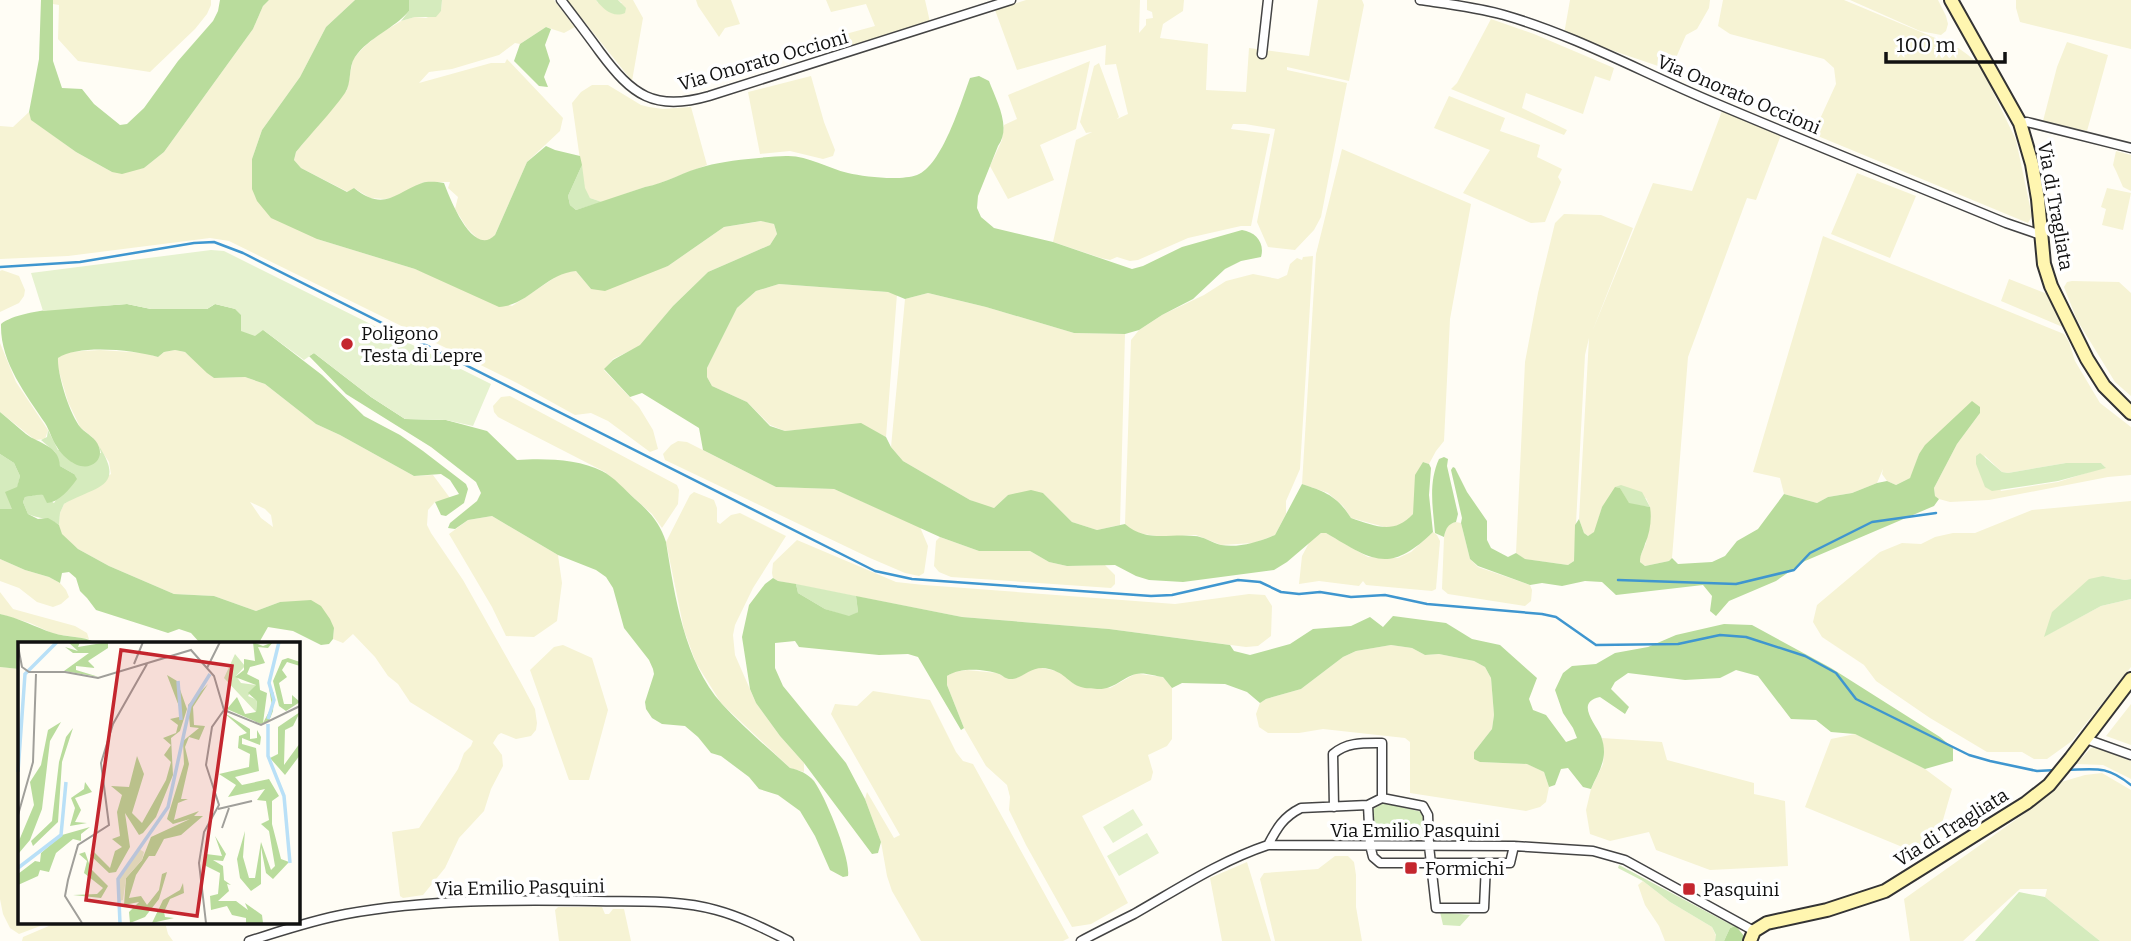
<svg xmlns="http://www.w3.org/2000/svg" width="2131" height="941" font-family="Bitter,serif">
<rect width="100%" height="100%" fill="#fffdf5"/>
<path fill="#f6f3d4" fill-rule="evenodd" d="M53,0H211V5L207,14L195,29L150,72L78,61L58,39L59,5L53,4Z
M269,0H355L326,27L300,77L262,130L252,159L317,239L415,269L512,306L563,272L576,271L591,289L668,266L724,227L762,221L774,224L777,234L770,245L708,272L673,306L640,346L613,359L604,370L639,407L653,430L658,449L650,452L608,421L591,413L575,415L517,383L229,241L210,238L68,256L0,259V126L13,127L29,112L32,120L76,152L112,172L144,168L164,152L253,29L263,6Z
M442,0H554L575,27L564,33L546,27L520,44L515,43L499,55L452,69L429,72L419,83L491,63H505L507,59L563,118L560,131L527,162L495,235L490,240L485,241L478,239L467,228L455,209L458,197L448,188L450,182H424L397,197L385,199L370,198L354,188L348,192L301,168L294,160L296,152L347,90L353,59L364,47L378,35L401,21L415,17L426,18L441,11Z
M567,0H596L598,3H622L618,0H633L643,18L632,81Z
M696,0H731L740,24L725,28L719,37L698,6Z
M826,0H925L930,22L846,51L842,35L875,26L866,4L831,12Z
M1026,0H1140L1139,33L1146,25V19L1153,18L1152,12L1147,10V0H1184L1183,11L1163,24L1160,38L1208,44L1206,90L1246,92L1249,48L1309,56L1318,0H1362L1364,5L1349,81L1287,67V70L1347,83L1321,217L1314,230L1295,250L1268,247L1257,222L1275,129L1245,124H1233L1231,129L1270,134L1251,226H1241L1188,238L1138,260L1130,261L1117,257L1110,260L1101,258L1053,242L1076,140L1092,132L1086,133L1080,122L1094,66L1099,63L1119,117L1117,119L1128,114L1116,64L1105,65L1106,45L1017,70L995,10Z
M1570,0H1710L1709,8L1697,29L1686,35L1675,60L1669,65L1658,66L1564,34Z
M1723,0H1844L1957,47L1968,55L1980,65L2016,140L2032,216L2028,223L1813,134L1836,84L1834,68L1824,59L1730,34L1718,26Z
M1850,0H1938L1946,16L1948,24L1946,31L1941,35L1920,31Z
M2016,0H2131V49L2020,22L2016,8Z
M1491,19L1534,34L1614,68L1610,81L1595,76L1583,114L1526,93L1522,108L1567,130L1564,135L1451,89L1457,83Z
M2067,42L2108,55L2087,131L2043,121L2057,67Z
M1090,61L1076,129L1040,145L1054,180L1008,199L990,166L1002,140L1004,125L1017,119L1008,95Z
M811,76L824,122L835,150L833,156L823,159L790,151L760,154L748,92Z
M592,85H608L641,105L649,107L663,109L691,107L707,165L655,185L645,187L602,202L590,198L584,188L572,103L581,92Z
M1449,96L1505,118L1500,131L1540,145L1537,157L1562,169L1558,177L1561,182L1545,222L1531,223L1463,193L1490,150L1434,128Z
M1722,111L1781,135L1756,200L1747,198L1688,357L1672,558L1669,561L1645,566L1640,562V557L1646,543L1650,507L1646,498L1602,507L1595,532L1588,536L1584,533L1579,519L1589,338L1585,355L1574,561L1568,565L1524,559L1516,553L1525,362L1538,293L1555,223L1564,214L1601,215L1633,228L1592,332L1653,183L1692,191Z
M1342,149L1471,204L1450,319L1444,441L1436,451L1429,464L1423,462L1413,514L1405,523L1392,529L1351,518L1343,506L1328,493L1302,484L1316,254Z
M2116,151L2131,155V191L2123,187L2116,171L2113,165Z
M1857,173L1916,196L1890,258L1831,234Z
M2107,188L2131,193L2123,230L2102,225L2106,209L2101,207Z
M1823,236L2064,334L2069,342L2075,361L2100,403L2131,427V475L2108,477L1989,500L1950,502L1939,499L1935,496L1934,488L1957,444L1980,413L1919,454L1913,473L1910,478L1896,485L1887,481L1882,474L1883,469L1877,483L1852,493L1828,497L1817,503L1784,494L1780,478L1753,472ZM1984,455L2002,472L2008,473L2066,463H2101L2105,467L2058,482L2001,491Z
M1313,256L1300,469L1286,501V514L1275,535L1254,543L1221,545L1196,535L1162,537L1137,533L1130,529L1125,524L1131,340L1139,330L1162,315L1204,295L1226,281L1253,274L1278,279L1287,275L1290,264L1297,258L1302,260L1303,257Z
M2,270L19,276L25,290L24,296L19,303L0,312V271Z
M2009,279L2050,295L2065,328L2001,301Z
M2072,281L2119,282L2131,293V396L2115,382L2077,320L2064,287L2067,282Z
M779,284L888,292L897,294L886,437L861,424L785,431L770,425L747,402L712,386L707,377V368L737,308L756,291Z
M928,293L986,307L1074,333L1125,334L1120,525L1097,530L1072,522L1043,493L1008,495L994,508L985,506L970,500L903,461L891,447L905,299Z
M0,343L16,382L48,430L45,439L35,440L0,412Z
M100,350L146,353L158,357L164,352L175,350L185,352L214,378L245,377L265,384L316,424L340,435L414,476L433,475L450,498L435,502L428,510L427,525L431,533L463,580L520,681L535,709L537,723L536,730L531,736L516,739L501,733L498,735L493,743L502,755L503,766L491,789L484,811L459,838L445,868L423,895L403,898L400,896L392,832L419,828L458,769L464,753L471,746L473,741L410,702L398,684L388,676L375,657L353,634L343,643L333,639L334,628L280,602L256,611L214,596L174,594L109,566L78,549L61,534L59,525L60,513L64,504L111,474L109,462L93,438L80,427L68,402L58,368V358L66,352ZM250,502L265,509L271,515L273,527L261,518Z
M510,396L677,485L679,490L678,504L662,528L652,514L605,472L498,417L494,412L493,406L501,397Z
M678,441L687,442L776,487L834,489L920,527L928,546L924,573L919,576L905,573L870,558L665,460L663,454L671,445Z
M694,492L714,500L717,508V522L720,524L731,515L740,513L786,536L753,588L735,625L733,635L735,655L756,703L780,736L804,763V772L790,768L721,703L696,663L684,630L666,542L690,495Z
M2131,501V579L2125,580L2103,576L2045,636L2101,606L2131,599V667L2072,741L2047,759H2034L2022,752H1987L1930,718L1876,681L1864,665L1822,637L1813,622L1817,605L1880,552L1902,543L1921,544L1935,537L1953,533H1975L2032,510Z
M492,516L558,555L562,583L557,621L534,637L506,636L492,607L449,534L468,520Z
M1456,522L1461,523L1470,559L1478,567L1530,585L1532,590L1531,601L1525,606L1448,594L1442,589L1444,537L1446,529L1450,524Z
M1433,532L1437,535L1440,541L1436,589L1432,591L1366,585L1363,581L1359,586L1319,581L1299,584L1302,556L1310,541L1321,533H1326L1368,557L1398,558L1411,552Z
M940,537L979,551H1030L1049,562L1067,566L1105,565L1115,575V584L1111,588L951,577L939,572L934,566L936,541Z
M797,540L896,582L924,585L1175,604L1249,594L1265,595L1272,606L1271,636L1258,646L1246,647L1109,629L962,617L778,581L773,578L772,573L773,563Z
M0,559L25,570L49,577L60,583L66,590L69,597L61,604L53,607L37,602L19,588L0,581Z
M0,592L13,609L75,626L87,633L89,639L54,634L30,623L0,614Z
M563,645L592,658L608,710L589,780H569L530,670L554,647Z
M1391,645L1412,648L1425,655L1439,654L1474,661L1485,667L1491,678L1494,715L1492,729L1474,752L1480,762L1528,764L1544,772L1549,787L1546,802L1540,807L1526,811L1410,793V742L1405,738L1323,729L1299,733H1268L1259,727L1256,714L1260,703L1266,699L1301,689L1343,657L1356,651Z
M0,667L19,669V922H51L19,934L10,928L3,914L0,899Z
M1037,667L1061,672L1074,684L1110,688L1135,674H1140L1163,677L1172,688V739L1167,746L1148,755L1153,772L1151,780L1082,816L1128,903L1091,924L1072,927L1026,845L1009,810L1010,797L1007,785L986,766L964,728L947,685V676L954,672L967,670L997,673L1008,679L1016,678Z
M873,691L930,700L956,752L963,761L973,764L1069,938L1063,941H921L892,891L887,876L881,842L865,799L867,792L894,838L900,835L831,714L835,704L857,706Z
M2131,704V745L2106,736Z
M1855,734L1925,769L1952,789L1936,844L1917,853L1805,807L1831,739Z
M1602,738L1662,742L1667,760L1754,783V794L1785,801L1788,866L1710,870L1656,850L1649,832L1610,841L1590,834L1586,810L1591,789L1603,764L1604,753Z
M2095,747L2131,761V779L2103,765L2076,764L2091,748Z
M2102,773L2131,790V941H2100L2045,897L2047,889H2020L1963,941H1910L1904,899L2028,811L2061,782L2085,775Z
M1335,856H1348L1354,862L1356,875V907L1362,941H1275L1260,879L1264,873L1318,869Z
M1247,862L1271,941H1222L1210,878Z
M1643,881L1670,902L1712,927L1716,936L1715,941H1665L1659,926L1645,905L1638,885Z
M558,907H602L605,914H609L613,909H624L631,941H559L555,910Z
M58,922H165L168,934L173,941H22L23,937Z"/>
<path fill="#d5ebbd" d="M409,0H442L441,11L436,17H415L401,21L409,11Z
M596,0H618L626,8L625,13C613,18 604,10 596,0Z
M582,165L585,188L590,198L602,202L576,210L570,205L568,196Z
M48,430L58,450L101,453L99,446C126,488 96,486 64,504L60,513L59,525C51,518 38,519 28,514L23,502L25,497C31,497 32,495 38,494C44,493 50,500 54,503L74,474L60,466L55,452L41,440L47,437Z
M1980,453L2002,472L2008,473L2066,463H2101L2106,468L2058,481L1992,491L1985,487L1976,464V456Z
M0,454L14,463L20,476L12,510L0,509Z
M1621,485L1642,492L1650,507L1629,504L1620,488L1615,487Z
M2103,576L2125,580L2131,579V599L2101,606L2044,637L2052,612L2089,579Z
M796,584L856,596L858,612L849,617L825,609L798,593Z
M1384,803L1422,812L1426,819V838L1373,839V809Z
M1619,865L1726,922L1736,926L1730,928L1724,941H1715L1716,935L1712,927L1670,902L1643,881L1618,868Z
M2019,892L2045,897L2100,941H1975Z
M1440,912L1470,915L1460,926L1443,925Z"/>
<path fill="#b9dc9c" d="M41,0H53V61L62,88L82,89L94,104L120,125L127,124L144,108L178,61L213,21L218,11L220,0H269L263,6L253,29L164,152L144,168L122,174L112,172L76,152L31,120L29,112L39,59Z
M355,0H409V11C394,29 369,37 355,57C348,67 352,83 345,93C331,113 312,132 296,152L294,160L301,168L347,192L354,188C384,212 395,193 422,183C428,181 437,182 444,183C450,199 473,258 495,235L527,162L546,146L555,150L580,156L582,165L568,196L570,205L576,210L645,187C666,183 685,171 706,166C726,160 765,157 786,156C807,155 827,168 848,173C865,177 900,181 917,175C942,166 961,102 970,78L979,76L989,81C996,100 1012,127 998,146L978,196L977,208L981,217L994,228L1053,242L1132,269L1143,266L1182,247L1242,230C1256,232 1265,243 1261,257L1241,261L1225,269L1193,299L1162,315L1139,330L1125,334L1074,333L986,307L928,293L905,299L888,292L779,284L756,291L737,308L707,368V377L712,386L747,402L770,426L785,431L861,423L886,437L891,447L903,461L970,500L994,508L1008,495L1031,490L1043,493L1072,522L1097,530L1125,524C1147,543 1169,533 1194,536C1203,536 1212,543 1221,545C1239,548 1258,542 1275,535L1302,484C1326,492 1337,496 1351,518C1375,526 1394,535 1413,514L1415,475L1423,462L1429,464L1431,468L1429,495L1433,532C1389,575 1372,560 1326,533H1321L1287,562L1274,570L1183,582L1149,580L1136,576L1115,565L1067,566L1049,562L1030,551H979L940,537L834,489L776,487L703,450L699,428L642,393L630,397L604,369L613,360L640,345L673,306L708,272L770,245L777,234L774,224L761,221L724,227L668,266L605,291L591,289L576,271C545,274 529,305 499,307L415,269L317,239L271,218L257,201L252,189V159L262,130L300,77L326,27Z
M546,27L551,29L545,45L550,61L544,77L548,87L539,86L514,61L520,44Z
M127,304L151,309H207L215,304L236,309L322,375L364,416L400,435L423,451L466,484L468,489L464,503L446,516L441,515L435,502L459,494L450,480L441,474L414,476L340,435L316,424L265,384L245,377L214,378L207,373L185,352L175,350L164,352L158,357C134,350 79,344 58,358C57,374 70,416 81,428C87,434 96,438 99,447C101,452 100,458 96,462C83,474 64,459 57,447C52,440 50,431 45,423C26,394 0,362 1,324C24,306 97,307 127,304Z
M314,353L371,397L405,419L446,420L487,431L517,460C543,458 579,459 602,471C614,477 625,490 635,499C650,512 660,523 666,542C675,597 684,661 722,704C743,727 767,747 790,768C799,770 807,773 814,781C825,796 851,858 848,876L843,877L830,870L815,836L800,811L778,795L759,789L749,777L721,756L711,753L698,737L685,726L662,724L652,718L646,709L645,702L654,674L653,669L649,660L624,628L613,588L606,577L596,570L558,555L492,516L468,520L455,529L448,528L450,523L477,501L481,493L476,482L431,447L346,394L309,356Z
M1972,401L1980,407V413L1957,444L1934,488L1935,496L1939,499L1934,506L1805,561L1776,581L1729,601L1716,616L1710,611L1712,596L1703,585L1616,595L1602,582L1585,581L1562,586L1542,583L1530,585L1478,566L1470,559L1461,523L1462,518L1451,470L1453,467L1455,468L1467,492L1487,521V540L1491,548L1508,557L1516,553L1525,559L1568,565L1574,561L1575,525L1579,519L1584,533L1588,536L1594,532L1602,507L1615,487L1620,488L1629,503L1650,507C1652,519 1650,533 1645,544C1643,551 1640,554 1640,562L1645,566L1669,561L1672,558L1678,564L1712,562L1725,556L1737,541L1758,529L1784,494L1817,503L1828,497L1852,493L1877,483L1887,481L1896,485L1910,478L1919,454L1925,445Z
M0,412C9,419 17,427 26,434C39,444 59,445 60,466L74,474L77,479C69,490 59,502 47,503L43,495C36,494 32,497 25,497L23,502L28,514L38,519L48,518L55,522L59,525L62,534L78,549L109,566L174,594L214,596L256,611L280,602L311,600L321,606L330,619L334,628L333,639L329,644L321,645L293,631L268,627L260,641L245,643H200L191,633L179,629L168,633L96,610L87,598L80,591L76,578L69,572L62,573L60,583L49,577L25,570L0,559V509H12L5,492L17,487L20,476L14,463L0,454Z
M1444,457L1448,459L1447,466L1458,514L1456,522C1448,524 1446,528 1444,537L1435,533C1433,509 1428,483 1439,459Z
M773,578L778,581L796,584L798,593L825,609L849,616L858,612L856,596L962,617L1109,629L1230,645L1234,651L1250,655L1290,644L1313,629L1351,626L1370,617L1383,627L1393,616L1446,623L1472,639L1500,645L1537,678L1529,699L1533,710L1546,715L1566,742L1577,738L1573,728L1563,713L1555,690L1563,673L1572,666L1596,664L1615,653L1648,647L1676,635L1724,624L1752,625L1831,668L1940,737L1953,748V761L1925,769L1855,734L1831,732L1816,720L1791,719L1758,676L1736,670L1720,678L1685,680L1628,673L1615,682L1611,689L1629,707L1625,714L1600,697C1575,702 1595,723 1601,736C1603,741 1604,747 1604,752C1604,765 1596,777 1591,789L1583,787L1568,768L1561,769L1555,785L1549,787L1544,772L1527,764L1480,762L1474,759V752L1492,729L1494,715L1491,678L1485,667L1474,661L1439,654L1425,655L1412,648L1391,645L1356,651L1343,657L1301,689L1266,699L1260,703L1247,692L1225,684L1182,683L1172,688L1163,677C1155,676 1144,672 1136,674C1121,678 1114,690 1097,689C1092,688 1086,689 1081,687C1069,684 1066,673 1049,669C1031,664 1023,680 1009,679C1006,679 1002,675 999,674C985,669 960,667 947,676V685L964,728L961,730L918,657L908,654L879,655L799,647L795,641L775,643V668L783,686L846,763L865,799L881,842L878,853L872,854L804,763L780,736L756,703L750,689L742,637L749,605L765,584Z
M0,614C19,618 35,627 53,633C67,638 83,635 96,643H19V669L0,667Z
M1736,926L1744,936L1743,941H1724L1730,928Z"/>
<path fill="#e6f2cf" d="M211,250L224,251L491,384L473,426L446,420L405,419L371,397L314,353L304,360L263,330L255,336L241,331V315L235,309L215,304L207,309H151L127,304L43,311L31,273Z
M1133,809L1143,825L1113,843L1103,827Z
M1147,833L1159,853L1119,876L1107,856Z"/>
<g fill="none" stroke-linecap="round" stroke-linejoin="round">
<path stroke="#3f96cf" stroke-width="2.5" d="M0,267L80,262L194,243L214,242L243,253L875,571L912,579L1151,596L1172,595L1238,580L1260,582L1281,592L1299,594L1320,592L1351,597L1385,595L1427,604L1542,614L1556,617L1596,645L1678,644L1720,635L1746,637L1805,656L1836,673L1856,699L1969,755L1990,761L2037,771L2056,770
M1618,580L1736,584L1794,570L1810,553L1872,522L1936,513
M2066,770C2096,769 2106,765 2131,785"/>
<defs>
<path id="street" d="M561,0C574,17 587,34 600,52C632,95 654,112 709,96L1011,0
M1420,0C1448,4 1476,7 1504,15C1577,36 1645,74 1715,103C1812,144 1909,183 2006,223L2041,235
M1262,54L1268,0
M2020,123L2027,122L2131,148
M2086,739L2131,755
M1368,805L1382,798L1423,806L1428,815L1429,846L1436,908H1484L1486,864
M1334,807L1333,754C1347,742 1363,743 1382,743V798
M1268,845C1277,828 1283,817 1301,808L1368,805L1370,845L1373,857L1380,863H1510L1514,846
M249,941C281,931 313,920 346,914C428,899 512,900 595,901C635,902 677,899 716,910C742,917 765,929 789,941
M1081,941C1098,932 1116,923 1134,914C1178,889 1220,861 1268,845L1514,846L1593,851L1625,860L1754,931"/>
<path id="secondary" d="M1951,0L2020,123L2032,164L2038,199L2044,264L2051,286L2087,359L2104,386L2131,413
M1750,941L1754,931L1767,923L1827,910L1885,891L2026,803L2049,785L2071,758L2131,679"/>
</defs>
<use href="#street" stroke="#444" stroke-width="11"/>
<use href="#secondary" stroke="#333" stroke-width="16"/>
<use href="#street" stroke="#fff" stroke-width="8"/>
<use href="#secondary" stroke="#fff6b0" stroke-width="12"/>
</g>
<g fill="#c4262e" stroke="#fff" stroke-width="2.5">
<circle cx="347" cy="344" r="7"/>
<rect x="1404" y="861" width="14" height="14" rx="3.5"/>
<rect x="1682" y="882" width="14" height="14" rx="3.5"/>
</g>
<g text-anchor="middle" stroke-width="7" stroke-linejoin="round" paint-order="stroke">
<g font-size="19" fill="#111" stroke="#fff">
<text transform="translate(763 60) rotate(-16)" y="7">Via Onorato Occioni</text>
<text transform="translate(1739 94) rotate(23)" y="7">Via Onorato Occioni</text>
<text transform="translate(2056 206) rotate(80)" y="7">Via di Tragliata</text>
<text transform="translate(1951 827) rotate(-32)" y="7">Via di Tragliata</text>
<text x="1415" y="837">Via Emilio Pasquini</text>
<text transform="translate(520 887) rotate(-1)" y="7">Via Emilio Pasquini</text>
</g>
<g font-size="19" fill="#111" stroke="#fff" text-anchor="start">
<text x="361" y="340">Poligono<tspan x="361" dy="22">Testa di Lepre</tspan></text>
<text x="1425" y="875">Formichi</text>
<text x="1703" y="896">Pasquini</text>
</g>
</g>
<g transform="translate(18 642)">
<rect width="282" height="282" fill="#fffdf5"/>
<path d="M217,12L227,24L218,34L223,41L238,43L230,54L239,58L238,70L206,36Z" fill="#d5ebbd"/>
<path d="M50,0H62L60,5L90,0V6L70,19L77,26L58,24V28L81,35L46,29L71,11H55L47,5L60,9ZM235,0L245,4L255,0L250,6L240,5L247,21L232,25L229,32L241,38L242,48L249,51L245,81L254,64L251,46L256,51L255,69L251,79L243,82L209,67L219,55L227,72L238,70L239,59L230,51L238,43L217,35L226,28V17L237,19ZM270,16L282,20V24L269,20L264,28L269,35L261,41L266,62H274V53L282,60L268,69L261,64L255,39L264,18ZM149,33L159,39L169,67L162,89L153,96L155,133L138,175L125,191L121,193L107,171L112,205L98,230L91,231L72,213L76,210L92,226L97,209L104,205L94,197L102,194L99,170L104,153L93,144L111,145L119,114L126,132L114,171L124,181L148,138L153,120L146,113L153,103L145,96L158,91L160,83L152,77L161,75L162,67ZM190,42L175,65L176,83L187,84L181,98L171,95L167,105L171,122L163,157H170L160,161L156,178L181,169L176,174H185L163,193L146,197L137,214H131L118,233L111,256L123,254L129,263L141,248L144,232L149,230L141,257L127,275L112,281L111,270L121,260L106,263L108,236L124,218L133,195L172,177L155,182L149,177L166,122L165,99L181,86L172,85L170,63ZM205,70L232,87V97L239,96V88L243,95L242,103L224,96V102L238,106L241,129L217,135L224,143L251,137L261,154L254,159V182L263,217L271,220L255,237L248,231L243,205V242L233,249L222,236L219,217L227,189L225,215L231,236H237L243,200L253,228L257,224L251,189L243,182L251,178L248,159L239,158L247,147L210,155L218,143L201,132L231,125L232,112L220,106L221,94L229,91ZM282,70L275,84L267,88L266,123L282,101V113L267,133L252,116L260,112V85ZM43,80L32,99L24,167L12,198L1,211L0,201L16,163L12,140L23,123L30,88ZM55,86L44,120L40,180L15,204L13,199L34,179L41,120L48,95ZM67,140L74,150L57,156L63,168L57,180L69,181L52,184L57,166L53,156L66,147ZM72,185L63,192V199L55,197L38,211L31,230L22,228L20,234L0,243V232L17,219L22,220L23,211L44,193ZM197,194L208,212L205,219L195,218L205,224L206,238L213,243L209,242L211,249L200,259H218L230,268L227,261L244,273L245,281H228V276L214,273L209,264L193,268L192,254L200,252L202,231L188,224V212L204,214ZM67,210L73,227L90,244L83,256L55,253L79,252L85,246L66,231L69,219L61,212ZM165,241L166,251L152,257L146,270L147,275L156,276L134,281L145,258L162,248Z" fill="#b9dc9c"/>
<path d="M121,207L126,210L124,218L108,236L105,258L101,259V236Z" fill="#e6f2cf"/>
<path fill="none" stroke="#b9e0f7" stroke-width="3.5" d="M160,39L163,78M250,77L256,58L251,41L261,0M250,82V114L266,154L272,221M0,130L7,32L39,0M0,226L43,193L48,140M102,281L100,237L150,165L172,64L192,32"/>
<path fill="none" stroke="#a09f9a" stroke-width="2" d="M0,4L4,25L11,30H47L80,36L173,8L196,34L206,68M116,22L125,0M189,26L202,0M206,68L243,83L282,64M200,167L234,159M0,173L15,120L18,32M204,186L211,166M64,281L47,254L50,238L60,203L91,183L83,121L95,82L129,22M188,281L181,221L186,190L201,163L188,123L194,85L206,68"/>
<path fill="#c4262e" fill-opacity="0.15" stroke="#c4262e" stroke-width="3.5" d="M103,8L214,24L179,274L68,258Z"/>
<rect width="282" height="282" fill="none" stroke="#111" stroke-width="3.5"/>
</g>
<path d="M1886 52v10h119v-10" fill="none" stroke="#111111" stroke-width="3.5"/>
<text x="1896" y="52" font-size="21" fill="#111111" stroke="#ffffff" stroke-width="5" paint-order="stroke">100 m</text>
</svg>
